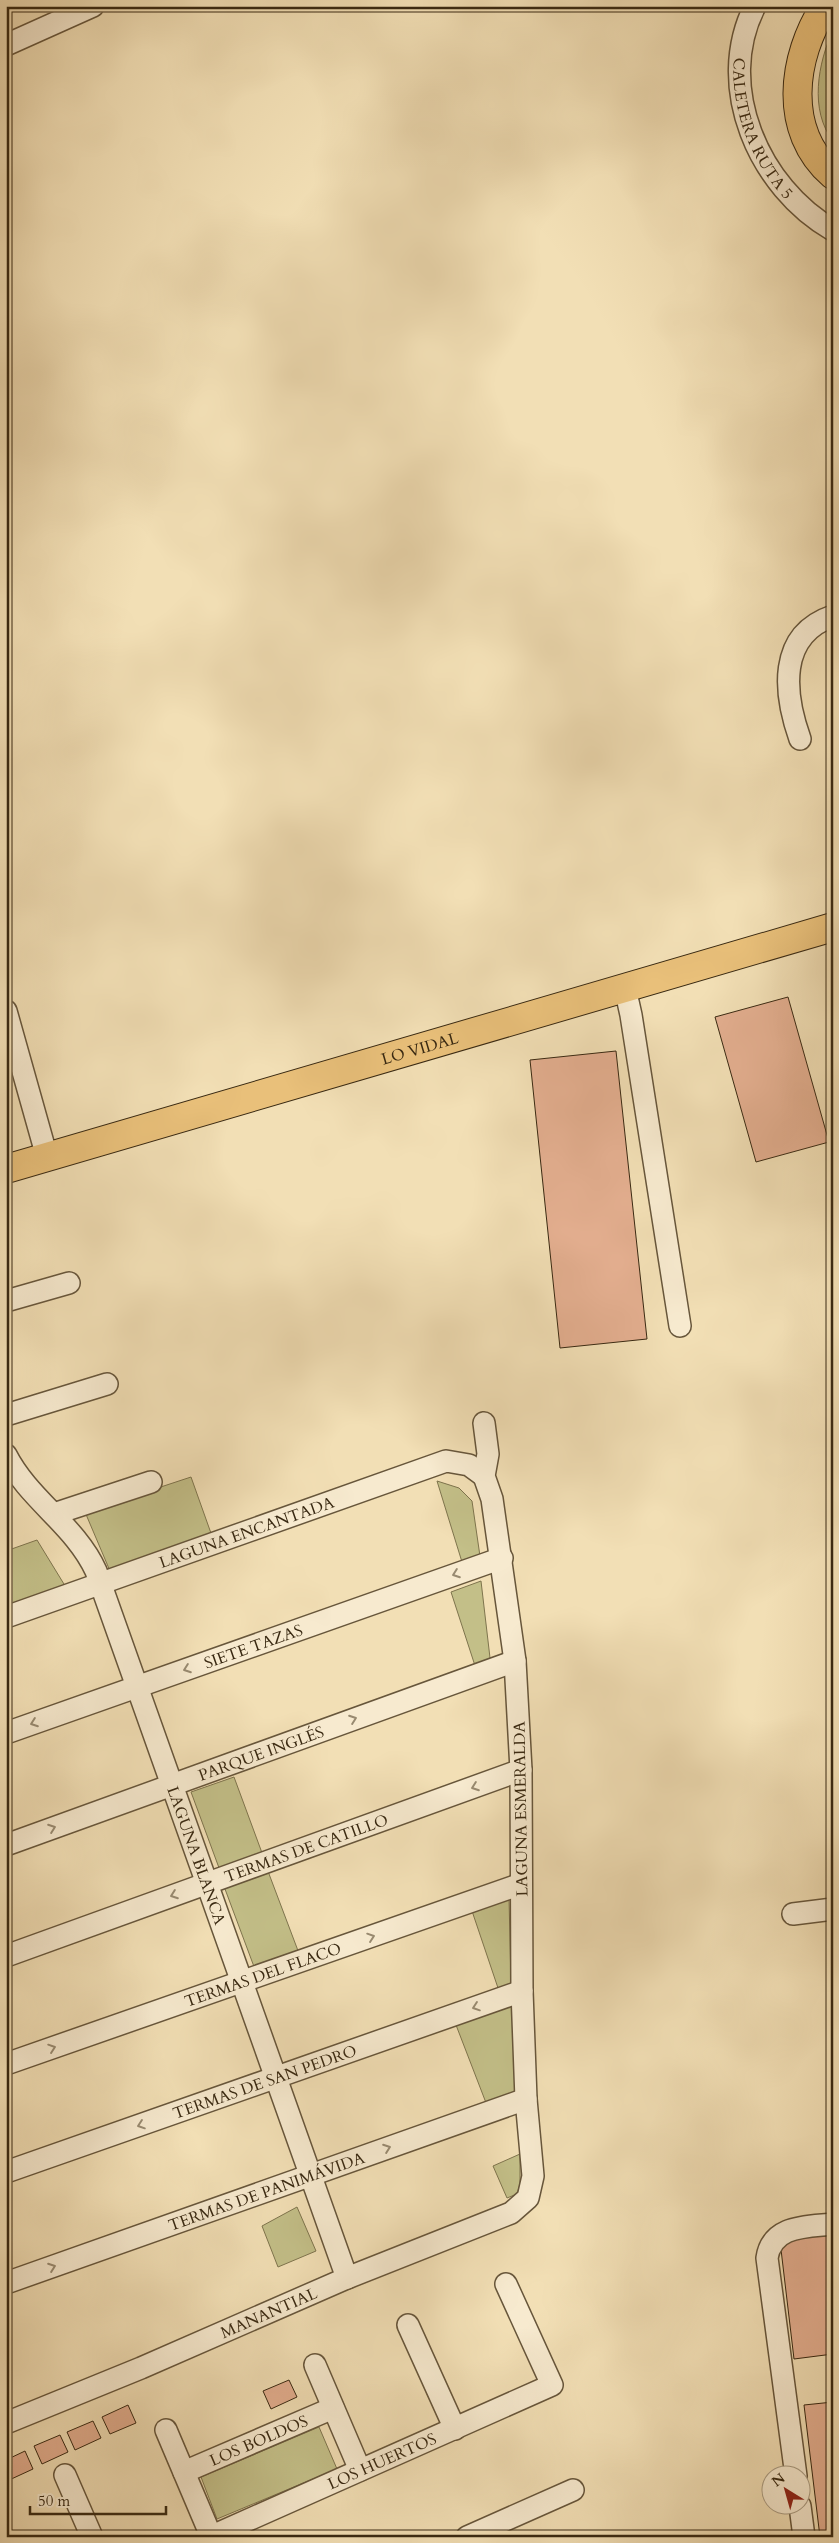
<svg xmlns="http://www.w3.org/2000/svg" width="839" height="2543" font-family="Cardo,serif">
<rect width="100%" height="100%" fill="#f2dfb5"/>
<filter id="stains"><feTurbulence type="fractalNoise" baseFrequency=".004" numOctaves="4"/><feColorMatrix values="0 0 0 0 .2 0 0 0 0 .09 0 0 0 0 .02 0 0 0 .5 -.17"/></filter>
<radialGradient id="worn" r=".72"><stop offset=".6" stop-color="#630" stop-opacity="0"/><stop offset="1" stop-color="#630" stop-opacity=".3"/></radialGradient>
<path fill="#c3bf88" stroke="#7e744d" d="M833,30V141C809,110 818,63 833,30Z
M191,1477L212,1536L110,1571L85,1512Z
M437,1481L459,1488L472,1501L482,1570L466,1575Z
M37,1540L67,1589L6,1610V1551Z
M481,1581L492,1675L479,1678L451,1592Z
M234,1777L265,1861L222,1876L191,1792Z
M266,1866L300,1956L256,1972L222,1881Z
M509,1898L511,1984L498,1988L472,1911Z
M516,2002L518,2096L488,2108L456,2025Z
M520,2154V2184L517,2194L507,2198L493,2166Z
M297,2207L316,2251L278,2267L262,2226Z
M319,2427L337,2469L217,2519L201,2477Z"/>
<path fill="#e3ae8f" stroke="#392912" d="M788,997L829,1142L756,1162L715,1017Z
M616,1051L647,1339L560,1348L530,1060Z
M833,2234V2354L794,2359L780,2241Z
M289,2380L297,2397L271,2409L263,2391Z
M833,2402V2537H820L804,2405Z
M128,2405L136,2423L110,2434L102,2417Z
M93,2421L101,2438L75,2450L67,2432Z
M60,2435L68,2452L42,2464L34,2446Z
M25,2451L33,2469L7,2481L6,2460Z"/>
<g fill="none" stroke-linecap="round" stroke-linejoin="round">
<defs>
<g id="minor">
<path id="s1" d="M755,6C714,86 759,188 833,230"/>
<path d="M6,45L93,6"/>
<path d="M800,739C784,694 777,635 833,616"/>
<path d="M625,988L631,1015L680,1326"/>
<path d="M6,1011L47,1157"/>
<path d="M6,1301L69,1283"/>
<path d="M6,1415L107,1384"/>
<path id="s2" d="M6,1455C29,1500 75,1525 96,1571L347,2278"/>
<path d="M54,1514L151,1482"/>
<path id="s3" d="M6,1617L446,1461L469,1465L484,1476"/>
<path id="s4" d="M6,1733L502,1558"/>
<path id="s5" d="M6,1845L515,1661"/>
<path d="M793,1914L833,1909"/>
<path id="s6" d="M6,1956L521,1770"/>
<path id="s7" d="M6,2064L521,1884"/>
<path id="s8" d="M6,2172L522,1991"/>
<path id="s9" d="M6,2283L526,2099"/>
<path d="M408,2325L455,2429"/>
<path d="M315,2365L360,2470"/>
<path id="s10" d="M6,2423L141,2368L347,2278L511,2213L528,2198L533,2176L526,2099L522,1991L521,1770L515,1661L492,1499L484,1476L488,1454L484,1423"/>
<path d="M166,2430L211,2536"/>
<path id="s11" d="M184,2472L333,2408"/>
<path d="M65,2475L92,2537"/>
<path d="M796,2476L767,2258C772,2225 806,2227 833,2224"/>
<path d="M800,2506L804,2537"/>
<path id="s12" d="M210,2537L552,2385L506,2284"/>
<path d="M467,2537L573,2490"/>
</g>
<g id="major">
<path d="M825,6C792,57 782,131 833,175"/>
<path id="s13" d="M6,1169L833,927"/>
</g>
</defs>
<use href="#minor" stroke="#67563b" stroke-width="24"/>
<use href="#major" stroke="#392912" stroke-width="30"/>
<use href="#minor" stroke="#f7eacf" stroke-width="21"/>
<use href="#major" stroke="#e9c07a" stroke-width="28"/>
</g>
<defs><path id="oneway-chevron" d="M-2-3.5L2.5 0L-2 3.5" fill="none" stroke-width="1.6" stroke-linecap="round" stroke-linejoin="round" transform="scale(1.25)"/></defs>
<g stroke="#988a70">
<use href="#oneway-chevron" transform="translate(456 1574) rotate(160)"/>
<use href="#oneway-chevron" transform="translate(187 1669) rotate(160)"/>
<use href="#oneway-chevron" transform="translate(353 1719) rotate(-20)"/>
<use href="#oneway-chevron" transform="translate(34 1723) rotate(160)"/>
<use href="#oneway-chevron" transform="translate(475 1787) rotate(160)"/>
<use href="#oneway-chevron" transform="translate(52 1828) rotate(-20)"/>
<use href="#oneway-chevron" transform="translate(174 1895) rotate(160)"/>
<use href="#oneway-chevron" transform="translate(371 1937) rotate(-19)"/>
<use href="#oneway-chevron" transform="translate(476 2007) rotate(161)"/>
<use href="#oneway-chevron" transform="translate(52 2048) rotate(-19)"/>
<use href="#oneway-chevron" transform="translate(141 2125) rotate(161)"/>
<use href="#oneway-chevron" transform="translate(387 2148) rotate(-20)"/>
<use href="#oneway-chevron" transform="translate(52 2267) rotate(-20)"/>
</g>
<g text-anchor="middle" stroke-width="4" stroke-linejoin="round" paint-order="stroke">
<g font-size="16" fill="#392912" stroke="#f7eacf">
<text dy="6" stroke="none"><textPath href="#s1" startOffset="130">CALETERA RUTA 5</textPath></text>
<text dy="6" stroke="none"><textPath href="#s13" startOffset="431">LO VIDAL</textPath></text>
<text dy="6" stroke="none"><textPath href="#s3" startOffset="255">LAGUNA ENCANTADA</textPath></text>
<text dy="6" stroke="none"><textPath href="#s4" startOffset="262">SIETE TAZAS</textPath></text>
<text dy="6" stroke="none"><textPath href="#s5" startOffset="271">PARQUE INGLÉS</textPath></text>
<text transform="translate(520 1809) rotate(-91)" y="6">LAGUNA ESMERALDA</text>
<text dy="6" stroke="none"><textPath href="#s6" startOffset="319">TERMAS DE CATILLO</textPath></text>
<text dy="6" stroke="none"><textPath href="#s2" startOffset="449">LAGUNA BLANCA</textPath></text>
<text dy="6" stroke="none"><textPath href="#s7" startOffset="272">TERMAS DEL FLACO</textPath></text>
<text dy="6" stroke="none"><textPath href="#s8" startOffset="274">TERMAS DE SAN PEDRO</textPath></text>
<text dy="6" stroke="none"><textPath href="#s9" startOffset="276">TERMAS DE PANIMÁVIDA</textPath></text>
<text dy="6" stroke="none"><textPath href="#s10" startOffset="285">MANANTIAL</textPath></text>
<text dy="6" stroke="none"><textPath href="#s11" startOffset="81">LOS BOLDOS</textPath></text>
<text dy="6" stroke="none"><textPath href="#s12" startOffset="188">LOS HUERTOS</textPath></text>
</g>
</g>
<rect width="839" height="2543" fill="none" stroke="#f2dfb5" stroke-width="25"/>
<rect x="8" y="8" width="824" height="2528" fill="none" stroke="#392912" stroke-width="2.5"/>
<rect x="12" y="12" width="814" height="2518" fill="none" stroke="#392912"/>
<g transform="translate(786 2490) rotate(323)"><circle r="24" fill="#f7eacf" stroke="#ab9d83"/>
<path d="M0-4L9 19L0 12L-9 19Z" fill="#8f2418"/>
<text y="-8" font-size="14" font-weight="bold" text-anchor="middle" fill="#392912">N</text>
</g>
<path d="M30 2506v8h136v-8" fill="none" stroke="#392912" stroke-width="2.5"/>
<text x="38" y="2506" font-size="15" fill="#392912" stroke="#f7eacf" stroke-width="4" paint-order="stroke">50 m</text>
<rect width="100%" height="100%" filter="url(#stains)"/>
<rect width="100%" height="100%" fill="url(#worn)"/>
</svg>
